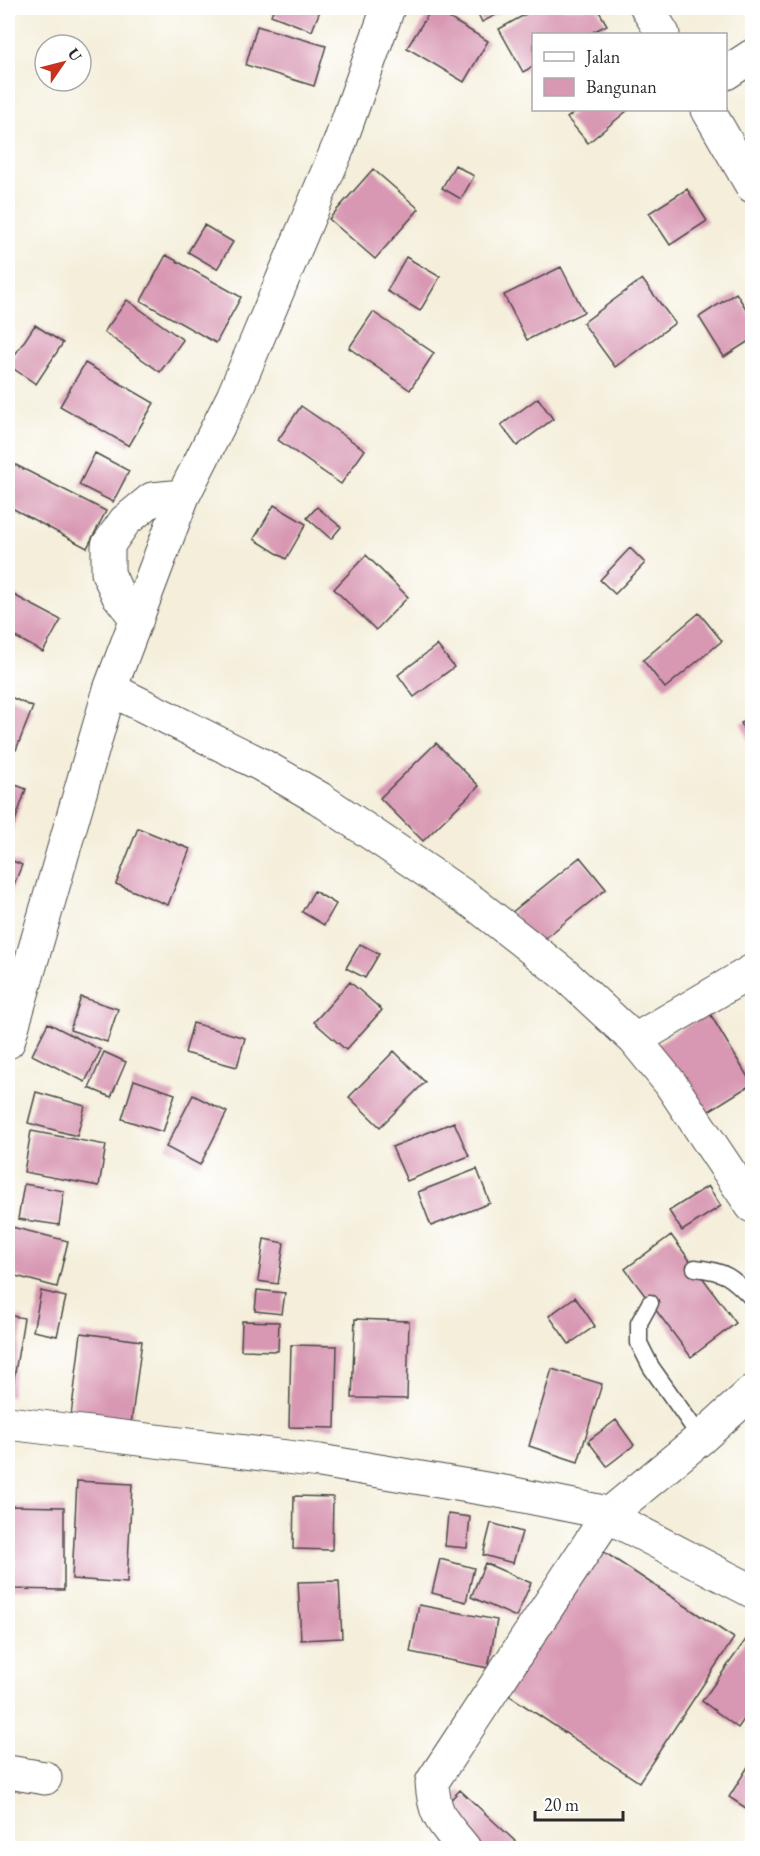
<svg xmlns="http://www.w3.org/2000/svg" width="760" height="1856" font-family="'EB Garamond',serif">
<rect width="100%" height="100%" fill="#fff"/>
<filter id="ink" filterUnits="userSpaceOnUse"><feTurbulence type="fractalNoise" baseFrequency=".0167" numOctaves="2"/><feDisplacementMap in="SourceGraphic" scale="12" xChannelSelector="R" yChannelSelector="G"/><feConvolveMatrix kernelMatrix="1 2 1 2 8 2 1 2 1" color-interpolation-filters="sRGB"/></filter>
<filter id="wash" filterUnits="userSpaceOnUse"><feTurbulence type="fractalNoise" baseFrequency=".008" numOctaves="4" result="noise"/><feDisplacementMap in="SourceGraphic" scale="24" xChannelSelector="R" yChannelSelector="G"/><feGaussianBlur stdDeviation="1.35" result="paint"/><feColorMatrix in="noise" values="0 0 0 0 0 0 0 0 0 0 0 0 0 0 0 0 0 1.4 0 .05"/><feComposite in="paint" operator="in"/></filter>
<g filter="url(#wash)">
<rect width="100%" height="100%" fill="#f4eeda"/>
<g id="blocks">
<path fill="#d897b2" d="M274,8H321L312,31L271,15Z
M432,8L488,41L464,82L407,48Z
M475,8H510L482,22Z
M537,8H597L607,25L589,34H534V66L523,72L499,29Z
M257,26L326,46L314,86L246,65Z
M578,110H628L588,143L567,118Z
M455,165L474,176L461,199L442,188Z
M373,169L419,209L375,259L329,219Z
M687,189L707,221L670,245L649,213Z
M204,225L233,242L217,269L188,252Z
M166,255L241,297L216,343L141,301Z
M406,257L440,277L420,311L387,291Z
M561,267L584,312L527,340L504,295Z
M642,279L675,323L615,367L583,323Z
M736,293L752,318V339L724,357L699,317Z
M127,300L183,340L160,372L104,332Z
M373,312L434,353L410,390L349,348Z
M35,325L63,343L36,384L8,365Z
M85,363L154,403L129,446L60,406Z
M538,398L553,419L517,446L501,425Z
M301,406L365,450L341,484L278,440Z
M95,453L129,471L113,502L79,485Z
M8,461L106,511L87,548L8,506Z
M274,505L306,524L286,559L254,539Z
M317,507L341,527L331,539L307,518Z
M630,548L645,563L615,594L600,580Z
M366,555L408,597L376,630L334,589Z
M8,592L61,620L43,652L8,633Z
M699,613L722,641L665,688L643,660Z
M437,645L454,667L414,697L398,675Z
M8,696L33,707L16,750L8,747Z
M752,719V751L741,723Z
M436,743L479,786L423,841L380,798Z
M8,782L26,789L8,842Z
M138,828L190,849L168,905L116,884Z
M580,857L606,889L537,945L511,913Z
M8,859L22,865L10,894L8,893Z
M314,891L336,904L324,925L302,912Z
M360,944L379,954L365,978L346,968Z
M350,982L382,1010L346,1050L314,1022Z
M81,997L118,1009L107,1042L70,1030Z
M709,1012L752,1084L696,1119L652,1047Z
M48,1023L101,1050L85,1082L32,1055Z
M193,1023L245,1038L237,1067L185,1053Z
M394,1051L425,1082L380,1127L349,1097Z
M104,1052L126,1062L111,1097L89,1088Z
M134,1080L175,1094L163,1132L122,1119Z
M36,1092L85,1106L77,1136L28,1123Z
M193,1095L227,1112L200,1165L166,1147Z
M454,1122L469,1156L407,1181L392,1147Z
M31,1131L106,1145L99,1186L24,1172Z
M477,1169L490,1203L431,1226L418,1192Z
M24,1184L64,1191L59,1225L18,1219Z
M708,1186L721,1206L682,1231L669,1211Z
M8,1226L68,1241L57,1287L8,1274Z
M671,1235L736,1323L691,1357L625,1269Z
M264,1239L284,1243L278,1284L258,1281Z
M257,1290L285,1293L282,1314L255,1311Z
M41,1291L66,1297L57,1336L33,1331Z
M575,1297L595,1326L569,1344L549,1316Z
M8,1315L24,1318L11,1397L8,1396Z
M355,1319L409,1321L407,1399L352,1398Z
M242,1321L279,1322L278,1351L241,1350Z
M81,1333L142,1341L131,1424L71,1416Z
M291,1345L337,1346L335,1428L289,1427Z
M552,1369L602,1384L578,1462L529,1446Z
M616,1420L634,1445L607,1466L588,1441Z
M77,1481L132,1484L127,1583L72,1579Z
M294,1496L333,1497L332,1550L293,1549Z
M8,1506L64,1507V1590L8,1589Z
M448,1514L470,1517L467,1548L445,1546Z
M491,1523L522,1532L513,1563L483,1555Z
M592,1544L734,1638L639,1782L498,1688Z
M440,1559L474,1568L466,1602L432,1593Z
M485,1563L531,1583L516,1617L471,1597Z
M339,1581L342,1638L301,1640L298,1582Z
M419,1605L497,1620L488,1668L410,1652Z
M750,1634L752,1636V1708L738,1728L702,1701Z
M751,1762L752,1763V1812L729,1797Z
M460,1790L516,1842L510,1848H480L440,1811Z"/>
</g>
</g>
<g filter="url(#ink)">
<use href="#blocks" fill-opacity="0" stroke="#494845" stroke-width="1.5"/>
<g fill="none" stroke-linecap="round" stroke-linejoin="round">
<defs>
<path id="lane" d="M695,1268C725,1271 732,1277 752,1298
M650,1303L639,1323V1343L651,1367L701,1438"/>
<path id="street" d="M647,8L663,34
M726,73L752,56
M708,110L752,186
M137,619L118,595L108,573V545L125,521L152,499L183,496
M110,689L260,764L319,798L474,903L564,974L635,1040L670,1083L752,1206
M635,1040L752,971
M8,1042L110,689L183,496L233,397L339,145L388,8
M8,1772L45,1778
M464,1848C443,1822 434,1817 432,1782L608,1515"/>
<path id="secondary" d="M608,1515L701,1438L752,1392"/>
<path id="highway" d="M8,1423L320,1461L504,1492L598,1511L752,1591"/>
</defs>
<use href="#lane" stroke="#494845" stroke-width="19"/>
<use href="#street" stroke="#494845" stroke-width="35"/>
<use href="#secondary" stroke="#494845" stroke-width="35"/>
<use href="#highway" stroke="#494845" stroke-width="35"/>
<use href="#lane" stroke="#fff" stroke-width="16"/>
<use href="#street" stroke="#fff" stroke-width="33"/>
<use href="#secondary" stroke="#fff" stroke-width="33"/>
<use href="#highway" stroke="#fff" stroke-width="33"/>
</g>
</g>
<rect width="760" height="1856" fill="none" stroke="#fff" stroke-width="30"/>
<rect x="532" y="33" width="195" height="78" fill="#ffffff" stroke="#aaaaaa" stroke-width="1.5"/>
<rect x="544" y="52" width="30" height="9" fill="#ffffff" stroke="#aaaaaa" stroke-width="1.5"/>
<text x="586" y="63" font-size="18" fill="#2b2b2b">Jalan</text>
<rect x="544" y="78" width="30" height="18" fill="#d897b2" stroke="#aaaaaa" stroke-width="1.5"/>
<text x="586" y="93" font-size="18" fill="#2b2b2b">Bangunan</text>
<g transform="translate(63 63) rotate(55)"><circle r="28" fill="#ffffff" stroke="#aaaaaa" stroke-width="1.5"/>
<path d="M0-4.5L10 22L0 15L-10 22Z" fill="#c8321e"/>
<text y="-9" font-size="16" font-weight="bold" text-anchor="middle" fill="#2b2b2b">U</text>
</g>
<path d="M535 1811v9h88v-9" fill="none" stroke="#2b2b2b" stroke-width="3"/>
<text x="544" y="1811" font-size="18" fill="#2b2b2b" stroke="#ffffff" stroke-width="4.5" paint-order="stroke">20 m</text>
</svg>
